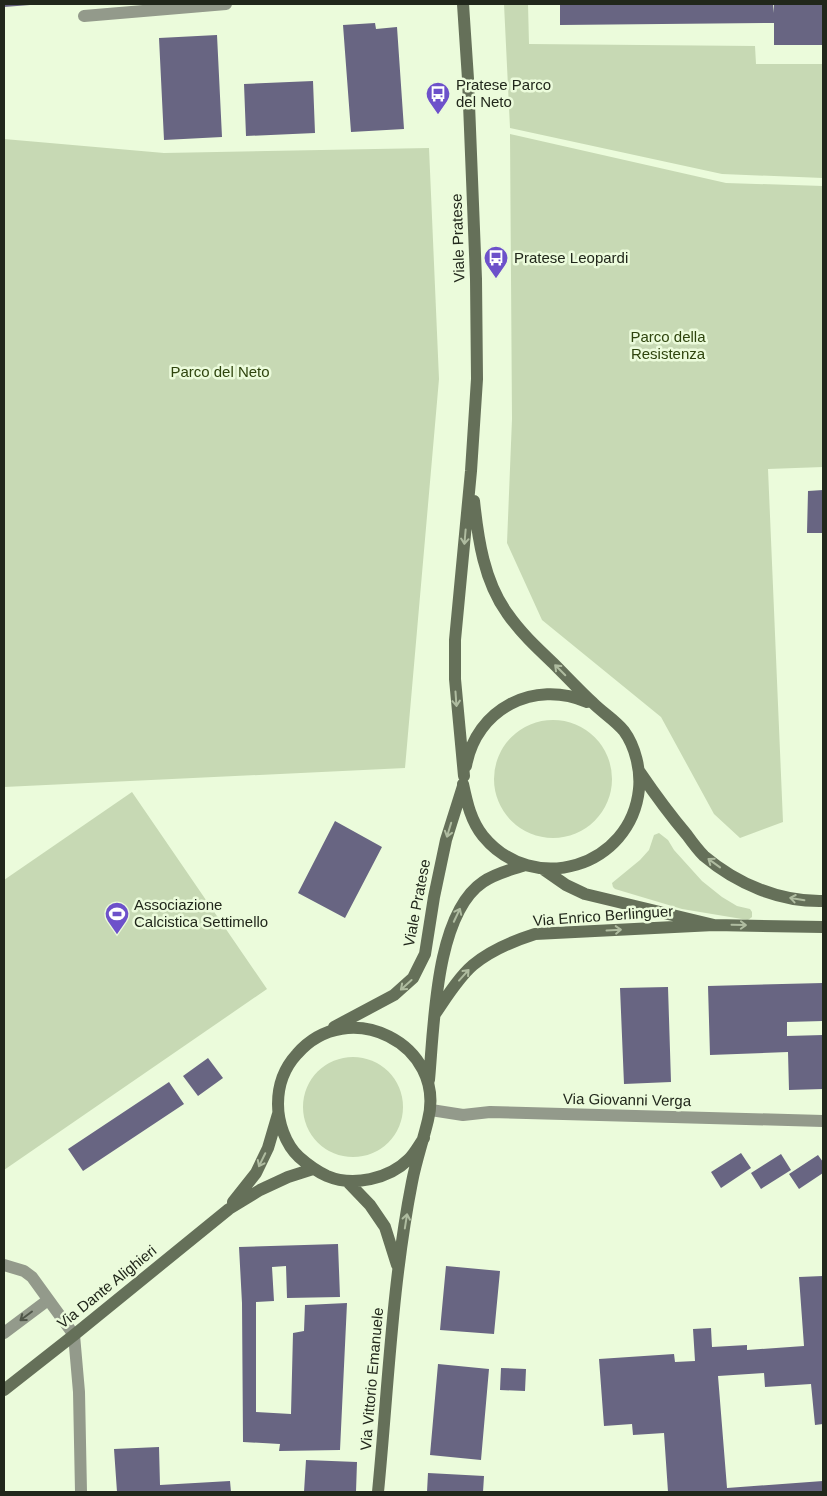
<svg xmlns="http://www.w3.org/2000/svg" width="827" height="1496" font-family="Arial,sans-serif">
<rect width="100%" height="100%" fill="#ebfbdb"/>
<path fill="#c7d9b4" d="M504,4H528L529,44L755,46L756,64H823V178L722,174L510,128Z
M510,134L726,183L823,186V467L768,469L783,822L740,838L714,814L661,717L542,620L507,543L512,419Z
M4,139L164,153L429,148L439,379L405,768L4,787Z
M494 779a59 59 0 1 1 118 0a59 59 0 1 1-118 0Z
M132,792L267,989L4,1170V880Z
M659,833L668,840L674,850L702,881L722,897L737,906L750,909L752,912V917L748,920L682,909L615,889L613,887L612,883L640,860L649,850L654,835Z
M303 1107a50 50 0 1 1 100 0a50 50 0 1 1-100 0Z"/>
<path fill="#686582" d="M4,4H30V5L4,7Z
M560,4H773L774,13V5H823V45H774V23L560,25Z
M375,23L376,29L397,27L404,129L351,132L343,25Z
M217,35L222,137L164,140L159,38Z
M313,81L315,133L246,136L244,84Z
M823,490V533H807L808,491Z
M335,821L382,847L345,918L298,893Z
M823,983V1021L787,1022V1036L823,1035V1089L789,1090L788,1052L710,1055L708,986Z
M668,987L671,1082L624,1084L620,988Z
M208,1058L223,1078L198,1096L183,1076Z
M169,1082L184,1104L83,1171L68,1149Z
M741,1153L751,1168L721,1188L711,1172Z
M781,1154L791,1170L761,1189L751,1173Z
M818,1155L823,1162V1173L799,1189L789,1174Z
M338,1244L340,1297L287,1298L286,1266L272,1267L274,1301L256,1302V1412L291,1414L293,1333L304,1331L305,1305L347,1303L340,1450L279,1451L280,1444L243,1442L242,1303L239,1247Z
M446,1266L500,1271L494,1334L440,1330Z
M823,1276V1424L815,1425L811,1384L765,1387L764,1373L718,1376L727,1488L823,1481V1492H668L664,1433L633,1435L632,1424L604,1426L599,1359L674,1354L675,1362L695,1361L693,1329L711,1328L712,1347L747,1345V1350L804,1346L799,1277Z
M438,1364L489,1369L481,1460L430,1455Z
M501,1368L526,1369L525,1391L500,1390Z
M159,1447L160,1485L230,1481L231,1492H117L114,1449Z
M306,1460L357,1462L356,1492H304Z
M428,1473L484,1476L483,1492H427Z"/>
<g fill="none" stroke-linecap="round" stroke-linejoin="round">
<path stroke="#939a8b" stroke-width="12" d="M4,1333L48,1300"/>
<path stroke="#939a8b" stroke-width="12" d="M84,16L226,4
M431,1110L463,1115L490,1112L823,1121
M4,1265L24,1271L32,1277L74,1335L79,1392L81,1492"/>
<path stroke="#657059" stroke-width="12" d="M463,4L468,79L476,279L477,379L471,471L455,640V679L464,776
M466,766C476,709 534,679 587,702
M639,771C654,793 670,815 687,835C692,842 698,850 704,856C737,884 780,902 823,901
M463,784C467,803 471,821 483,836C533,897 631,867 639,789C641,770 635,746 624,731C615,720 603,713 593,703C579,690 566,676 553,663C536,647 520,632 507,613C484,581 478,539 474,501
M543,869L566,885L585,894L714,925L823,927
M435,1014C446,998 458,978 473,965C491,950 513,941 535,934L714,925
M334,1027L394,995L413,978L425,954L434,897L446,840L463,786
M429,1080C434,1027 435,914 483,882C496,873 511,870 525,865
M347,1181L370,1205L385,1227L397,1265
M233,1202L256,1173L268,1148L278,1114
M4,1390L74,1335L229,1209L260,1190L288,1177L313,1169
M378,1492C388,1390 392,1283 412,1182C416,1161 423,1141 428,1120C447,1044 348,995 297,1054C285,1067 278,1085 278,1104C278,1122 285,1144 299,1157C308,1165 316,1171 327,1176C353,1187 389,1179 409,1159C415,1153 419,1145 424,1138"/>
</g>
<defs><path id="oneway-shaft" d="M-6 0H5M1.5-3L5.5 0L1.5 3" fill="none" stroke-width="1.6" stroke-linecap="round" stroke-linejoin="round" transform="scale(1.25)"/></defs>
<g stroke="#afbca0">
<use href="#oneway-shaft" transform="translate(465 537) rotate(95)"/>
<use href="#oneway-shaft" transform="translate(560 670) rotate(-135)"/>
<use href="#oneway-shaft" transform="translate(456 699) rotate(86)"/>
<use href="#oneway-shaft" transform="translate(449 830) rotate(107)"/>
<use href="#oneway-shaft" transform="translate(714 863) rotate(-144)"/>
<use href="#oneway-shaft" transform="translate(797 899) rotate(-171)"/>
<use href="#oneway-shaft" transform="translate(457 915) rotate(-65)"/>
<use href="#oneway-shaft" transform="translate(739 925) rotate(1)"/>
<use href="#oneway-shaft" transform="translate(614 930) rotate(-3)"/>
<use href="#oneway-shaft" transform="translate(464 975) rotate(-48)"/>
<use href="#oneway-shaft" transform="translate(406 985) rotate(138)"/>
<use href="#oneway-shaft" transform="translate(262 1160) rotate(116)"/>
<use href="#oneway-shaft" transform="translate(406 1221) rotate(-81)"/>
</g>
<use stroke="#4f5548" href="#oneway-shaft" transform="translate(26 1316) rotate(143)"/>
<defs>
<symbol id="bus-pin" viewBox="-11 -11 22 30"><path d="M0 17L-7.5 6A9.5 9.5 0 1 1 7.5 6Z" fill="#6d51ca" stroke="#ebfbdb"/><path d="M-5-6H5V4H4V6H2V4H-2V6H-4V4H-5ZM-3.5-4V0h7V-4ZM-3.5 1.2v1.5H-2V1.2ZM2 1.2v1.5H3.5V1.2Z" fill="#fff"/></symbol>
<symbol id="stadium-pin" viewBox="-11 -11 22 30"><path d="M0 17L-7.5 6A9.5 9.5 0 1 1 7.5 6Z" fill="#6d51ca" stroke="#ebfbdb"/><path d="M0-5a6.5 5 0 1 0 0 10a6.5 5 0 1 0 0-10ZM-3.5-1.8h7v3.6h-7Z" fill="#fff"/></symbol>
</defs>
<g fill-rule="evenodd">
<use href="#bus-pin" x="424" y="80" width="28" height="38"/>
<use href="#bus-pin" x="482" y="244" width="28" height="38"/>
<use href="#stadium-pin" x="103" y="900" width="28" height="38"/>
</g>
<g text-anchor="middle" stroke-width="5" stroke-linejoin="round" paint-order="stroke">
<g font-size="15" fill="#21271b" stroke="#ebfbdb" text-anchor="start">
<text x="456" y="90">Pratese Parco<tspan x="456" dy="17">del Neto</tspan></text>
<text x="514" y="263">Pratese Leopardi</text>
<text x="134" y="910">Associazione<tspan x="134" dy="17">Calcistica Settimello</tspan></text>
</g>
<g font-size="15" fill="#21271b" stroke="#ebfbdb">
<text transform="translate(458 238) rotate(-92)" y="5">Viale Pratese</text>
<text transform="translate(417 903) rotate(-79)" y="5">Viale Pratese</text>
<text transform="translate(603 916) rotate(-4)" y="5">Via Enrico Berlinguer</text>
<text transform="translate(627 1100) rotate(1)" y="5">Via Giovanni Verga</text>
<text transform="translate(107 1287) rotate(-39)" y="5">Via Dante Alighieri</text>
<text transform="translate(372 1379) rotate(-85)" y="5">Via Vittorio Emanuele</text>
</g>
<g font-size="15" fill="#2e440d" stroke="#ebfbdb">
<text x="668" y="342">Parco della<tspan x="668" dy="17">Resistenza</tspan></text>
<text x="220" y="377">Parco del Neto</text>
</g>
</g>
<rect width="827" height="1496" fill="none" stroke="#21271b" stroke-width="10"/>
</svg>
